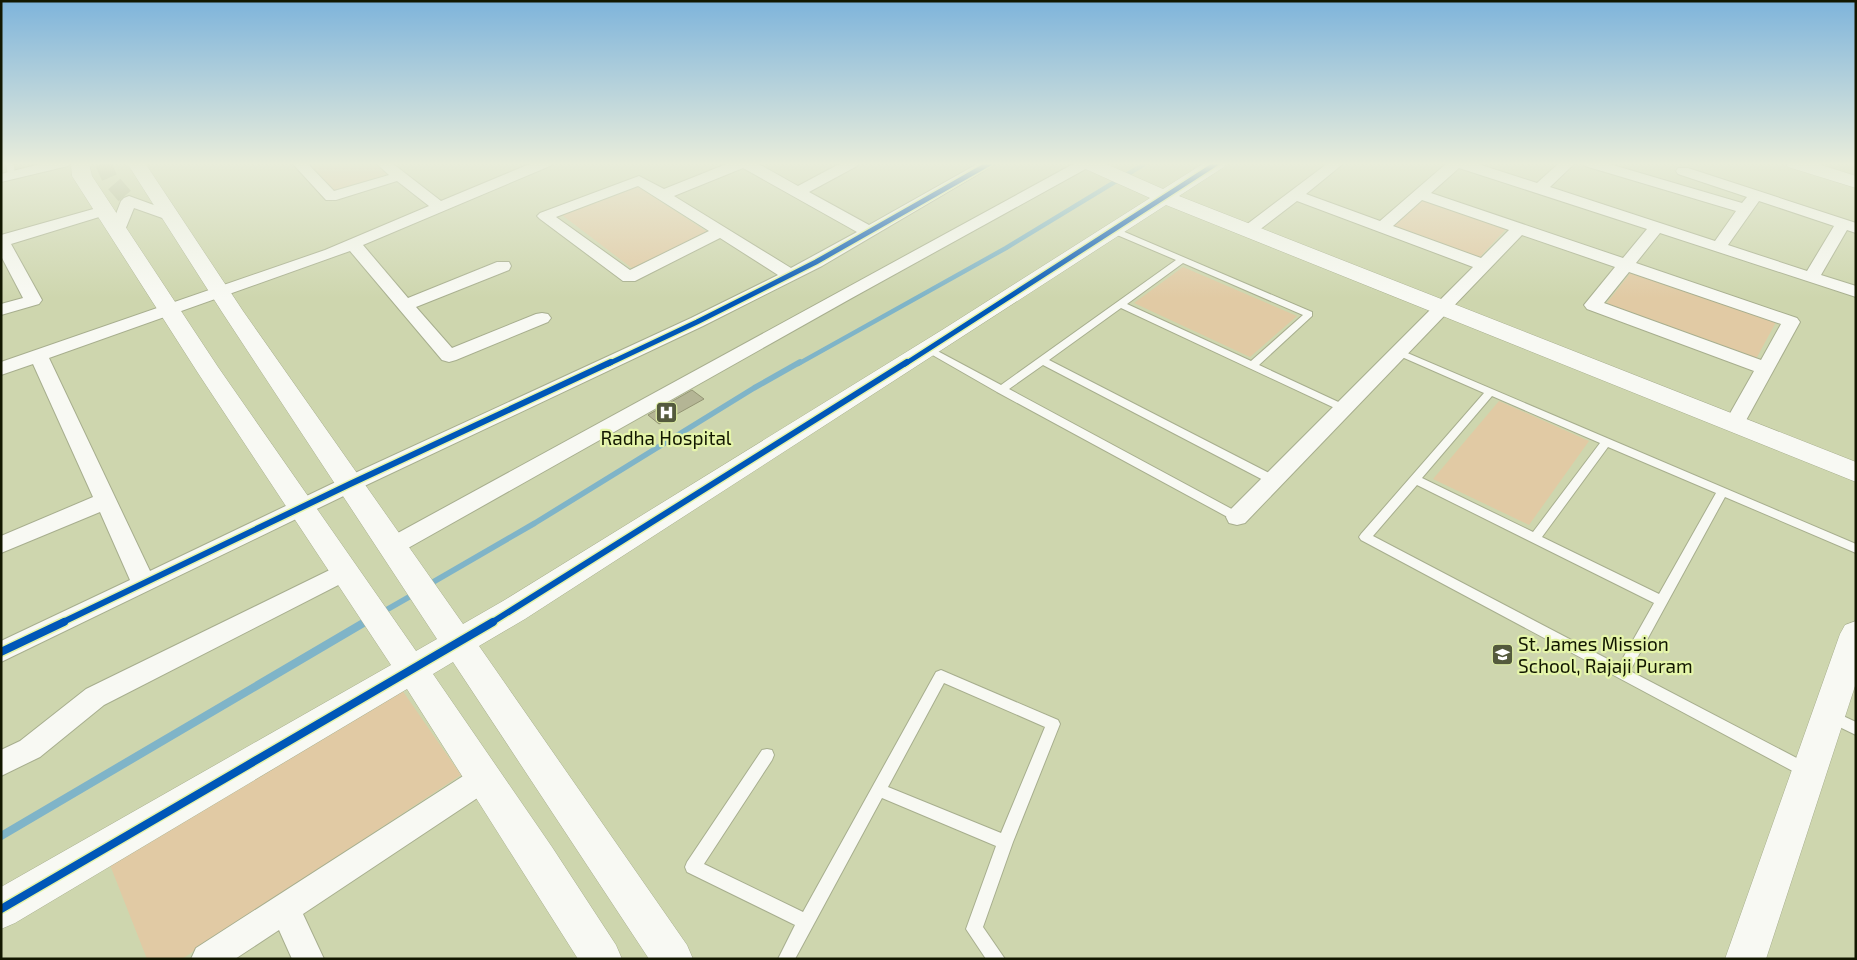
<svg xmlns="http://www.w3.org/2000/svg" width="1857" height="960" font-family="'Exo 2',sans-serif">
<rect width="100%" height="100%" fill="#ced6ae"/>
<path fill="#e1caa4" d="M309,163H374L390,176L336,193Z
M637,186L709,233L633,269L562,215Z
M1422,200L1506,229L1478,259L1392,226Z
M1183,267L1297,316L1250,357L1134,303Z
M1631,272L1776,322L1756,359L1606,304Z
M1499,401L1589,441L1529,525L1433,479Z
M402,690L461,775L182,959H147L110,865Z"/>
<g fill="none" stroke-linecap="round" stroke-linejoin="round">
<path stroke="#7fb4c8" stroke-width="4.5" d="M798,364L1006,248L1146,163"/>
<path stroke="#7fb4c8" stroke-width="5.5" d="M428,585L535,523L754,388L800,362
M381,613L416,593
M362,623L368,620"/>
<path stroke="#7fb4c8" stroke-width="8" d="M1,836L365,622"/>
</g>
<path fill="#b4b595" stroke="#949574" d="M692,390L704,399L659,424L648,415Z"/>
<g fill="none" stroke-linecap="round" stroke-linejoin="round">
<path stroke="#b2b994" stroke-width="16" stroke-dasharray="16 8" stroke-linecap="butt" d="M103,163L110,179L129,201"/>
<defs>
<path id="lane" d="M6,163H14L15,178L8,176Z
M1113,227L1312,312V316L1259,365L1347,406L1348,408L1347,410H1339L1121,308L1049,360L1277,477L1279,480L1277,483H1269L1043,365L1009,389L1241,514L1243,517L1241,520H1233L997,392L922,349L924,347H930L1001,385L1176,260L1110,232V228ZM1183,263L1303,315L1251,361L1127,304Z
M1398,349L1856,544V553L1725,497L1630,671L1812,766L1814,771L1812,776L1807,778L1802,776L1361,540L1359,537L1361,534L1484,393L1395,354L1393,352ZM1492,396L1600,443L1533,532L1422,478ZM1608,447L1716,493L1659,594L1542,537ZM1417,485L1654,603L1619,665L1373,536Z
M941,670L1058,720L1060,724L1013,842L983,927L1005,959H986L966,929L996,846L882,798L795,959H778L795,925L687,872L685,867L687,862L762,750L767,749L772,750L774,755L772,760L704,864L803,912L936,672ZM944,683L1045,727L1001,833L888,787Z
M1830,710L1856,722V735L1825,720L1823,716L1825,712Z"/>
<path id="street" d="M44,163H70L68,166L1,182V174Z
M292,163H307L334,191L389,175L376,163H392L441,201L532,163H552L550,166L363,245L408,298L497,262H509L511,266L509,270L416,307L452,348L536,314L542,313L548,314L551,318L548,322L456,360L449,362L442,360L350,251L49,358L150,571L342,479L691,318L778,275L720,238L635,281H623L540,219L537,216L540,213L639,176L664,189L729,163H757L798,186L841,163H859L857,166L809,192L869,225L979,163H997L822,266L703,326L358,489L1,662V641L130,580L100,512L1,553V536L93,497L33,364L1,375V362L325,250L429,206L397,181L336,200H326ZM743,168L857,232L791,268L674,196ZM638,186L709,231L630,270L556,217Z
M1075,163H1093L1091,166L850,299L401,552L393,554L385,552L382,546L385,540Z
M1328,163H1344L1306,194L1380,221L1447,163H1475L1537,183L1559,163H1575L1550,187L1715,241L1736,211L1585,166L1583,163H1606L1742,203L1747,197L1678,174L1676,171L1678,168H1688L1856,223V233L1847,230L1821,275L1856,286V297L1660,233L1636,263L1797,318L1800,322L1744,424L1741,429L1734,431L1727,429L1724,424L1754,371L1587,309L1584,305L1615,267L1522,235L1245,523L1237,525L1229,523L1226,517L1229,511L1473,267L1297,201L1254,234H1242L1240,231L1242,228ZM1459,168L1647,229L1623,258L1431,193ZM1422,200L1509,230L1481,258L1393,226ZM1759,201L1834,226L1807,271L1728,245ZM1629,272L1781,324L1761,360L1604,303Z
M129,196L173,212L176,215L173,218L168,220L134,208L123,235H111L109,232L121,201L124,198Z
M104,206L109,208L112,211L109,214L11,244L42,300L39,304L1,315V304L23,298L1,256V235Z
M346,562L354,565L358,571L354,577L104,705L40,757L1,776V750L20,741L86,689Z
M484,765L494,769L498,778L494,787L303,914L324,959H292L279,930L235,959H191L196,948L474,769Z"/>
<path id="secondary" d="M71,163H89L92,176L218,367L416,651L437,639L222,312L127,163H145L243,311L463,624L503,601L942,330L1150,198L1081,167L1079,163H1104L1163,189L1204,163H1226L1224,167L1179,196L1856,462V482L1166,205L525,619L479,646L687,945L693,959H649L453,662L433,674L552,847L616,945L622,959H578L407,689L15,923L1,929V887L391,665L198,373L72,176Z
M1786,163H1815L1856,176V188L1788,167Z
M1856,621V683L1766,959H1725L1840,634L1845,625Z"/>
</defs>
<use href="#lane" stroke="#a7ae8e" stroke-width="2"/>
<use href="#street" stroke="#a7ae8e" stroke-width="2"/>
<use href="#secondary" stroke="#a7ae8e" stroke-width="1"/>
<use href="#lane" fill="#f8f9f3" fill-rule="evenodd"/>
<use href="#street" fill="#f8f9f3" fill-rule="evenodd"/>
<use href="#secondary" fill="#f8f9f3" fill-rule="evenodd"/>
<defs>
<path id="cycleway-far2" d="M608,364L697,322L816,262L990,163
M905,364L1217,163"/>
<path id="cycleway-far1" d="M61,623L350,484L611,362
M491,623L907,362"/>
<path id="cycleway" d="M1,652L64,622
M1,909L493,622"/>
</defs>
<use href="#cycleway-far2" stroke="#e5f5aa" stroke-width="8"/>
<use href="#cycleway-far1" stroke="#e5f5aa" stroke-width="9"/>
<use href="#cycleway" stroke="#e5f5aa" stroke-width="11"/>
<use href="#cycleway-far2" stroke="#0057b8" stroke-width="5"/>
<use href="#cycleway-far1" stroke="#0057b8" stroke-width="6"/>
<use href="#cycleway" stroke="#0057b8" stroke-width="8"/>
</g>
<linearGradient id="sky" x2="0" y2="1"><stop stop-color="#7eb4db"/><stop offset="0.55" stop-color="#e9eddb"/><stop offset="1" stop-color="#e9eddb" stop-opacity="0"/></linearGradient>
<rect width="1857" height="298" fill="url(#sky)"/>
<defs>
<symbol id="hospital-square" viewBox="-11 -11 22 22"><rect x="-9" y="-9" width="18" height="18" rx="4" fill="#545a3d" stroke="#e5f5aa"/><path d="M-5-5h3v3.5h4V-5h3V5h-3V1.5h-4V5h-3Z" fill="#fff"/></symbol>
<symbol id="school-square" viewBox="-11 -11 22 22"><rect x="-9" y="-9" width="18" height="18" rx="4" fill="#545a3d" stroke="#e5f5aa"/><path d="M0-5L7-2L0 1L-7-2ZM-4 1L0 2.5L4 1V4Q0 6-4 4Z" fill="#fff"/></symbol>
</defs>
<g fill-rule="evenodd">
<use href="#hospital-square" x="654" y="400" width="25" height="25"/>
<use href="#school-square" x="1490" y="642" width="25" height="25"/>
</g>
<g text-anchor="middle" stroke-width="4.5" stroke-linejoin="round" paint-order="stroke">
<g font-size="19" fill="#121700" stroke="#e5f5aa">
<text x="666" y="445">Radha Hospital</text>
<text x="1518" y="651" text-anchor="start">St. James Mission<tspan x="1518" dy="22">School, Rajaji Puram</tspan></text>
</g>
</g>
<rect width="1857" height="960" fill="none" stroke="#121700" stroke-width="5"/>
</svg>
